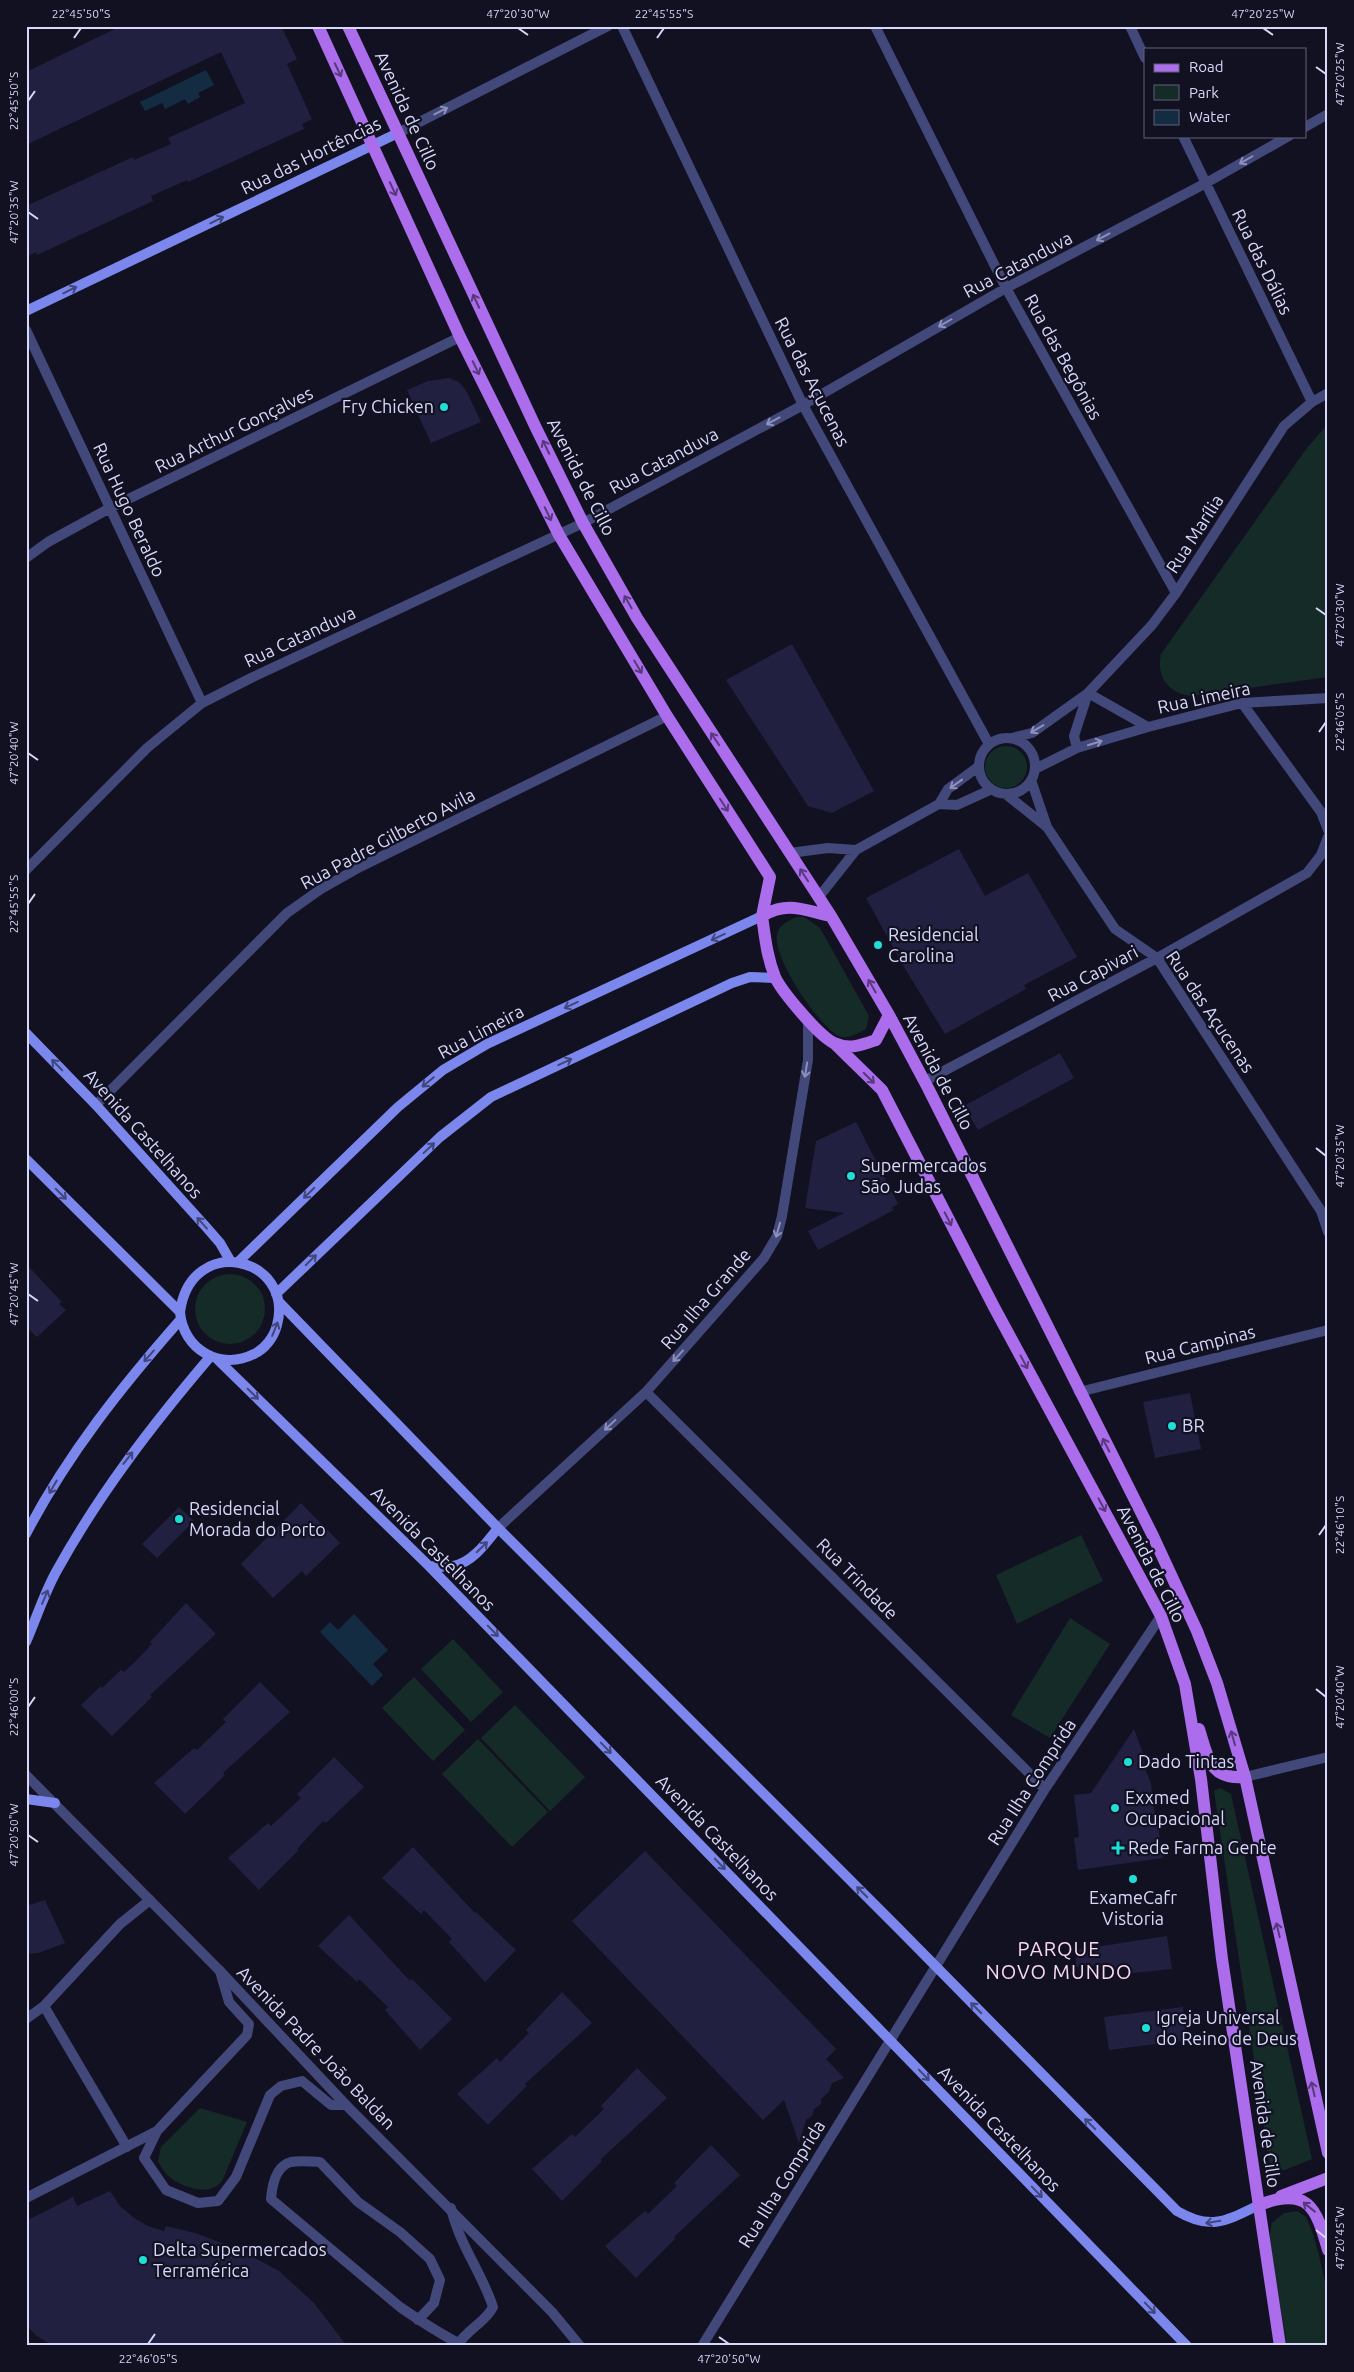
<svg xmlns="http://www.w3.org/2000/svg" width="1354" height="2372" font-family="Ubuntu,sans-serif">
<rect width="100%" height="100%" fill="#121122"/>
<path fill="#152b27" d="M1328,424V677L1192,696C1168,694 1156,676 1161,654L1307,448Z
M985 767a21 21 0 1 1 42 0a21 21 0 1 1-42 0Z
M796,917H804L820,928L869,1016L866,1029C857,1033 847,1041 837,1035C817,1023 773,958 777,935C778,925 789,921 796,917Z
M195 1309a35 35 0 1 1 70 0a35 35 0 1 1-70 0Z
M1081,1535L1103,1581L1017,1624L996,1575Z
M1070,1618L1110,1644L1050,1738L1011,1715Z
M453,1639L503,1692L471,1722L421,1669Z
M414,1677L465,1730L433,1761L382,1708Z
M515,1705L585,1777L550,1811L481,1738Z
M478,1739L548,1812L512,1847L442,1774Z
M1220,1788L1231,1794L1312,2159L1285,2170L1274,2169L1269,2161L1214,1791Z
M200,2108L247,2122L223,2179C213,2198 181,2188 167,2175C164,2172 161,2166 158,2162L161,2147Z
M1297,2211L1306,2217L1312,2231L1318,2251L1328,2296V2346H1287L1269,2238L1272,2223L1284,2213Z"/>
<path fill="#142c42" d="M206,70L214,85L198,93L200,97L188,104L185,99L165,109L162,103L145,111L140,102Z
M354,1614L388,1650L373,1664L383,1675L372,1686L320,1632L330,1622L338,1630Z"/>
<path fill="#222040" d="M121,26H281L297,59L287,64L312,119L302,124L304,129L188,182L187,180L151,196L153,201L37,255L36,252L26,257V206L133,157L134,160L171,144L168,138L245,103L221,52L26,145V72Z
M449,378L459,382L467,392L481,422L431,443L407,390L428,381Z
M792,644L874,791L832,813L808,806L726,680Z
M959,849L985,896L1028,873L1077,957L1024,985L1026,989L945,1034L904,967L866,898Z
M1060,1053L1074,1078L978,1130L964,1106Z
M856,1122L898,1204L892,1208L894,1210L818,1250L808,1231L844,1213L805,1208L816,1141Z
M26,1264L62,1302L59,1304L66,1310L37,1337L26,1327Z
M1190,1393L1201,1449L1155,1458L1143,1402Z
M301,1503L340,1543L306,1576L302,1571L273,1598L241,1564Z
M179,1507L194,1521L157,1558L142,1544Z
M186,1603L216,1634L150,1695L152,1697L112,1736L81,1705L101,1686L102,1688L121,1670L124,1672L135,1662L152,1644L150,1642Z
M260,1682L290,1712L223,1773L225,1775L185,1814L154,1783L194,1748L197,1750L226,1722L223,1719Z
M1134,1729L1144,1756L1145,1768L1151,1784L1156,1826H1158L1163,1858L1078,1870L1074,1838L1079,1837L1074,1795L1091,1793Z
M334,1757L364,1787L326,1823L323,1821L297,1849L299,1850L259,1890L228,1858L268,1823L271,1826L301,1798L297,1794Z
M413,1847L475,1913L476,1912L516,1950L485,1982L449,1942L452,1939L424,1910L421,1914L382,1878Z
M645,1851L836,2049L826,2059L844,2078L832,2083L829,2092L821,2099V2104L814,2109L812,2116L806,2120L799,2143L784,2100L763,2120L572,1921Z
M45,1900L65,1943L38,1953L26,1954V1906Z
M349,1915L410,1981L412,1979L452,2019L420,2050L385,2010L388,2007L359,1979L357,1982L318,1946Z
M1167,1936L1172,1969L1132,1973L1130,1967L1098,1969V1965L1076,1967V1950Z
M562,1992L592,2023L525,2084L527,2086L488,2125L457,2094L497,2058L500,2062L529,2033L526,2030Z
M1183,2007L1187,2040L1109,2050L1104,2017Z
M637,2068L667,2098L600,2160L602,2161L562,2201L532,2169L572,2134L575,2137L604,2109L601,2106Z
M711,2145L740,2175L674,2237L676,2238L636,2278L605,2246L645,2211L648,2214L677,2186L674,2183Z
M110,2191L120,2206L134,2218L148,2226L164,2231L166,2226L195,2233L238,2249L279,2271L314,2303L347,2346H53L37,2336L26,2325V2221L73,2197L77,2206Z"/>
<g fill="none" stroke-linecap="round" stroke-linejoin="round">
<path stroke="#42487a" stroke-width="10" d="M220,1971L229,2002L249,2024L247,2035L157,2131L144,2158L166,2190L198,2203L218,2201L236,2177L270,2095L281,2086L302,2081L331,2105H346
M26,2019L44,2006
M127,2147L44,2006L120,1924L150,1900
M26,2198L157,2131
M451,2208C459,2244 482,2273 493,2307C485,2323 467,2329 457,2346
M418,2320L434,2303L440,2280L430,2259L400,2232L358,2202L320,2162C312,2162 300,2160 291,2162C276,2166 272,2186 271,2199L400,2307C419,2320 437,2332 458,2343"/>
<path stroke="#42487a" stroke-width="10" d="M622,26L803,405L989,744
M875,26L1006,288L1176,593
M1130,26L1145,58
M1305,127L1328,114
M398,133L608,26
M1183,136L1312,402
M26,330L202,703
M26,558L48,542L110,508L460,337
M1088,693L1148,727
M1242,703L1321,812L1328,830
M979 766a28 28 0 1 1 56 0a28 28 0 1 1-56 0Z
M1012,738L1032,733L1088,693L1152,625L1176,593L1284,426L1312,402L1328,393
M1077,748L1074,736L1088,693
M1035,769L1077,748L1148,727L1242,703L1328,698
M1007,795L1047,827L1031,780
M939,804L957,805L990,790
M1047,827L1115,929L1157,958L1321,1211L1328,1232
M790,853L828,848L856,850
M26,870L147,748L202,703L251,678L583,523L803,405L1006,288L1206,183L1289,136
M818,898L856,850L939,804L948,789L978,767
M925,1081L1157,958L1307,873L1321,855L1328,837
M96,1105L287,913L321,889L360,867L667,716
M646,1392L1045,1789
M1079,1392L1328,1330
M498,1528L646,1392L764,1258L777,1236L782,1216L808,1060V1021
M26,1775L220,1971L346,2105L552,2312L580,2346
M1245,1777L1328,1757
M702,2346L1045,1789L1161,1616"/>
<path stroke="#7b87ed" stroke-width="10" d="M26,311L398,133
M26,1033L96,1105L207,1228L220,1243L231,1262
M26,1159L180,1312C183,1350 221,1371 254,1354C265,1349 274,1337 277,1325C295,1257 191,1232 180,1312
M238,1262L398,1107L443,1070L487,1044L762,916
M276,1294L440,1137L491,1097L732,983L750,977L776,978
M279,1302L498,1528L898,1928L1177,2211C1211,2231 1226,2221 1259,2205
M218,1360L429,1566L1187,2346
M26,1534C67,1455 122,1386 181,1319
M429,1566C436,1566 446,1568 453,1566C472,1563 487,1542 498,1528
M26,1642C36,1619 44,1594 56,1572C99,1494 152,1425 210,1357
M26,1799L55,1803"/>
<path stroke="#ab6deb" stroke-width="12" d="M318,26L460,337L559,535L667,716L770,877L762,916
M348,26L536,428L583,523L637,618L831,916L889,1015L876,1040C862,1045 849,1050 834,1043C819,1036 782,992 775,977C767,957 765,937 762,916C788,901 803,910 831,916
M889,1015L928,1088L1153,1536L1197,1631L1217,1683L1245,1777L1328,2153
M834,1043L882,1090L994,1307L1161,1616L1185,1684L1201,1779L1222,1959L1280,2346
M1199,1729C1208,1757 1209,1780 1245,1777
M1281,2196L1328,2178
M1259,2205C1308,2186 1316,2207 1328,2250"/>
</g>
<defs><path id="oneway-shaft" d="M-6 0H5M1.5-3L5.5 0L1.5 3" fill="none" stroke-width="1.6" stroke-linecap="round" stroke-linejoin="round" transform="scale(1.25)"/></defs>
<g stroke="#573a7c">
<use href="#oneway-shaft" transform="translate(338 70) rotate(65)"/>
<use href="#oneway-shaft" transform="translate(393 189) rotate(65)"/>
<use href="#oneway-shaft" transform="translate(476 301) rotate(-115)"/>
<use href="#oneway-shaft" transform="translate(476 368) rotate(64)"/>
<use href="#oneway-shaft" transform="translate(546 447) rotate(-116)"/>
<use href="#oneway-shaft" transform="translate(548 514) rotate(64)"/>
<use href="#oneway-shaft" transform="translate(628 602) rotate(-120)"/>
<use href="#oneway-shaft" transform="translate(638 667) rotate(59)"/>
<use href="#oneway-shaft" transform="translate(715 739) rotate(-124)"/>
<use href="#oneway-shaft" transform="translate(724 805) rotate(57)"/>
<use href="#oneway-shaft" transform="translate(804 875) rotate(-123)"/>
<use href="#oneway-shaft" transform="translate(872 986) rotate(-120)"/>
<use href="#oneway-shaft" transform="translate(869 1078) rotate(45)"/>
<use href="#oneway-shaft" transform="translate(948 1219) rotate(63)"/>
<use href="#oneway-shaft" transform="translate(1024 1362) rotate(62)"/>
<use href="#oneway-shaft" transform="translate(1106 1445) rotate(-117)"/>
<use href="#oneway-shaft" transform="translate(1102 1505) rotate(62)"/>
<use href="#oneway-shaft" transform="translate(1233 1738) rotate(-106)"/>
<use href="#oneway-shaft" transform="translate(1278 1930) rotate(-103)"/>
<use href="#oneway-shaft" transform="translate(1313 2089) rotate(-103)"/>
<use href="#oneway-shaft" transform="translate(1309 2207) rotate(-142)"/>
</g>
<g stroke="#8c90ba">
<use href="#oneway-shaft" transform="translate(441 111) rotate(-27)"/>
<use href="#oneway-shaft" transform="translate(1246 160) rotate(150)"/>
<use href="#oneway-shaft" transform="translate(1103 237) rotate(152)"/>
<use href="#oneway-shaft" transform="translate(945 323) rotate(150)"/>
<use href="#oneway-shaft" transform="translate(773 421) rotate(152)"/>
<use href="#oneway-shaft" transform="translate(1037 729) rotate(149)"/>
<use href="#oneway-shaft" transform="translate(1095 743) rotate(-17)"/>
<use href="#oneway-shaft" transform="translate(956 784) rotate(144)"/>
<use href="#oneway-shaft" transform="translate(806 1070) rotate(99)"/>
<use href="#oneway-shaft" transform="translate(778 1230) rotate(106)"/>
<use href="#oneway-shaft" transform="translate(678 1356) rotate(132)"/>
<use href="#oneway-shaft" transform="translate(610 1425) rotate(137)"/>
</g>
<g stroke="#41467d">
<use href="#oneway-shaft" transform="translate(217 220) rotate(-26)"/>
<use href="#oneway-shaft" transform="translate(70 290) rotate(-26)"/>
<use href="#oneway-shaft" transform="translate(718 937) rotate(155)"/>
<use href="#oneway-shaft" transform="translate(571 1005) rotate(155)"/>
<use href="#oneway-shaft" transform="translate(565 1062) rotate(-25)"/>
<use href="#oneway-shaft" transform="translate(57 1065) rotate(-134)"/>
<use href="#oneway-shaft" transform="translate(428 1082) rotate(140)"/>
<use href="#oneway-shaft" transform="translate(429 1148) rotate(-43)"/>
<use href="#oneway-shaft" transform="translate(309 1193) rotate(136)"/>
<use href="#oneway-shaft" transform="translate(61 1194) rotate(45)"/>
<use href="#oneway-shaft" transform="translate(202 1223) rotate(-132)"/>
<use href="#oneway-shaft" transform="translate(311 1260) rotate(-45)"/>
<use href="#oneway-shaft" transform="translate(275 1329) rotate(-68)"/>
<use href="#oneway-shaft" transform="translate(149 1356) rotate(131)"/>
<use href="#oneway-shaft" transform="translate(253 1394) rotate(45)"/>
<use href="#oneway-shaft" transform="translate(128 1458) rotate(-52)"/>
<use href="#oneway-shaft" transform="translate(53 1487) rotate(120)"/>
<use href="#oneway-shaft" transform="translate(482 1547) rotate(-44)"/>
<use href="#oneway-shaft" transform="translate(45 1597) rotate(-67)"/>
<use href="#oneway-shaft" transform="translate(493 1631) rotate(46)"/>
<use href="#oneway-shaft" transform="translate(606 1748) rotate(46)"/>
<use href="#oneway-shaft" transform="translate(720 1864) rotate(46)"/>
<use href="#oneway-shaft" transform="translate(862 1892) rotate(-135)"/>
<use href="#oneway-shaft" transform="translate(976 2008) rotate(-135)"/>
<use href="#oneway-shaft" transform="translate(924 2075) rotate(46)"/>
<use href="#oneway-shaft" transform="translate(1090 2124) rotate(-135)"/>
<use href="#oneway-shaft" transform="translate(1037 2192) rotate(46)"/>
<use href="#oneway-shaft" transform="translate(1213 2222) rotate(171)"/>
<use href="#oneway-shaft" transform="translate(1150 2308) rotate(46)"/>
</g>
<path fill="none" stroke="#d7d8fa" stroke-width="2" d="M518,28L528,35M1263,28L1273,35M74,38L81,28M657,38L664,28M1316,67L1326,74M28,101L35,91M28,212L38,219M1316,608L1326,615M1319,732L1326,722M28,753L38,760M28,904L35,894M1316,1148L1326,1156M28,1294L38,1301M1319,1535L1326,1525M1316,1689L1326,1697M28,1707L35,1697M28,1835L38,1842M1316,2230L1326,2238M719,2337L729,2344M148,2344L155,2334"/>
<g fill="#1fded8" stroke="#121122" stroke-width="2">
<circle cx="444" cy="407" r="5"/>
<circle cx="878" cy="945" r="5"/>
<circle cx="851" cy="1176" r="5"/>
<circle cx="1172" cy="1426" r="5"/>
<circle cx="179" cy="1519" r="5"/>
<circle cx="1128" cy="1762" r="5"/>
<circle cx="1115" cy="1808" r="5"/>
<path d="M1115.5 1840.5h5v5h5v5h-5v5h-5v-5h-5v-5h5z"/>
<circle cx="1133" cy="1879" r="5"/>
<circle cx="1146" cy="2028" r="5"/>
<circle cx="143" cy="2260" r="5"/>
</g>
<g text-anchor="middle" stroke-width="4.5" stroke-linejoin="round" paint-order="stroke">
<g font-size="18" fill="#d7d8fa" stroke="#121122">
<text transform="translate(407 111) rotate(65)" y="6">Avenida de Cillo</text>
<text transform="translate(311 156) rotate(-26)" y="6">Rua das Hortências</text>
<text transform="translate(1262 262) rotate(64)" y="6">Rua das Dálias</text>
<text transform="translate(1018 265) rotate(-28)" y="6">Rua Catanduva</text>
<text transform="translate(1063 357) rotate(61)" y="6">Rua das Begônias</text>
<text transform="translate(812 382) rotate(63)" y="6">Rua das Açucenas</text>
<text transform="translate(234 430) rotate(-26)" y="6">Rua Arthur Gonçalves</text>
<text transform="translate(664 461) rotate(-28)" y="6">Rua Catanduva</text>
<text transform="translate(581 477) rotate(63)" y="6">Avenida de Cillo</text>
<text transform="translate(129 510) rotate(65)" y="6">Rua Hugo Beraldo</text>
<text transform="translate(1195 534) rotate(-57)" y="6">Rua Marília</text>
<text transform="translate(300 637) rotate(-25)" y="6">Rua Catanduva</text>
<text transform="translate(1204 698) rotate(-12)" y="6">Rua Limeira</text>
<text transform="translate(388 839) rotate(-28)" y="6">Rua Padre Gilberto Avila</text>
<text transform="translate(1093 974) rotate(-28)" y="6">Rua Capivari</text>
<text transform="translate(1210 1012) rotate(56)" y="6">Rua das Açucenas</text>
<text transform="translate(481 1032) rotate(-28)" y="6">Rua Limeira</text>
<text transform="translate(938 1072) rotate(62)" y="6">Avenida de Cillo</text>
<text transform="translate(143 1134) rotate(48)" y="6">Avenida Castelhanos</text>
<text transform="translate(706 1299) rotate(-49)" y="6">Rua Ilha Grande</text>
<text transform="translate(1200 1345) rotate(-14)" y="6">Rua Campinas</text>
<text transform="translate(433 1549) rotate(45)" y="6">Avenida Castelhanos</text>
<text transform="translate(1151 1564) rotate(63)" y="6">Avenida de Cillo</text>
<text transform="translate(857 1579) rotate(45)" y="6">Rua Trindade</text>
<text transform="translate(1032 1782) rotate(-57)" y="6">Rua Ilha Comprida</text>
<text transform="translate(717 1838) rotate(46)" y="6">Avenida Castelhanos</text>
<text transform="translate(316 2048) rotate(46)" y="6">Avenida Padre João Baldan</text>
<text transform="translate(1265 2124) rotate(82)" y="6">Avenida de Cillo</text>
<text transform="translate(999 2129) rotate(46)" y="6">Avenida Castelhanos</text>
<text transform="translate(782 2184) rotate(-58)" y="6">Rua Ilha Comprida</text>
</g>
<g font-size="18" fill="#d7d8fa" stroke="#121122" text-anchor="start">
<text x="434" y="413" text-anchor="end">Fry Chicken</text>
<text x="888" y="941">Residencial<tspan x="888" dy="21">Carolina</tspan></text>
<text x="861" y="1172">Supermercados<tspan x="861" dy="21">São Judas</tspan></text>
<text x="1182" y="1432">BR</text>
<text x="189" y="1515">Residencial<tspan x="189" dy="21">Morada do Porto</tspan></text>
<text x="1138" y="1768">Dado Tintas</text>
<text x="1125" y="1804">Exxmed<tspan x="1125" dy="21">Ocupacional</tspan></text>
<text x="1128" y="1854">Rede Farma Gente</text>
<text x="1133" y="1904" text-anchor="middle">ExameCafr<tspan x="1133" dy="21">Vistoria</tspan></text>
<text x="1156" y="2024">Igreja Universal<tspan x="1156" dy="21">do Reino de Deus</tspan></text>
<text x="153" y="2256">Delta Supermercados<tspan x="153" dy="21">Terramérica</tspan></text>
</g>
<g font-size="20" letter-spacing="1" fill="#fad9f2" stroke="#121122">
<text x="1059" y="1956">PARQUE<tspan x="1059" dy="23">NOVO MUNDO</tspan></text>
</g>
</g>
<rect width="1354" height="2372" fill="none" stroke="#121122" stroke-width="55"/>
<rect x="1144" y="48" width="162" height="90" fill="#121122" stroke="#616178"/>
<rect x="1154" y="64" width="25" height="8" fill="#ab6deb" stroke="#616178"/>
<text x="1189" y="72" font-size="15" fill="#d7d8fa">Road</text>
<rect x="1154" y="85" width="25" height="15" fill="#152b27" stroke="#616178"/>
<text x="1189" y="98" font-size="15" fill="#d7d8fa">Park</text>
<rect x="1154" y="110" width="25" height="15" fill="#142c42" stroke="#616178"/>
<text x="1189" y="122" font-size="15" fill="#d7d8fa">Water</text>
<rect x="28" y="28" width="1298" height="2316" fill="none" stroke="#d7d8fa" stroke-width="2"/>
<g font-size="12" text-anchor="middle" fill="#d7d8fa">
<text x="81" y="18">22°45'50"S</text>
<text x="518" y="18">47°20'30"W</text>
<text x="664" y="18">22°45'55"S</text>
<text x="1263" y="18">47°20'25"W</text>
<text transform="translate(1340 74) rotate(-90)" y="4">47°20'25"W</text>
<text transform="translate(14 101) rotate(-90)" y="4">22°45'50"S</text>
<text transform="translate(14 212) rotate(-90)" y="4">47°20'35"W</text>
<text transform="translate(1340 615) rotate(-90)" y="4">47°20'30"W</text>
<text transform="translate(1340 722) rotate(-90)" y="4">22°46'05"S</text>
<text transform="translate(14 753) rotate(-90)" y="4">47°20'40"W</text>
<text transform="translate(14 904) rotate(-90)" y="4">22°45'55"S</text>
<text transform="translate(1340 1156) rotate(-90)" y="4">47°20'35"W</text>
<text transform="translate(14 1294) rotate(-90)" y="4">47°20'45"W</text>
<text transform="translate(1340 1525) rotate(-90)" y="4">22°46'10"S</text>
<text transform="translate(1340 1697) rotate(-90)" y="4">47°20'40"W</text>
<text transform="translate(14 1707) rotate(-90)" y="4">22°46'00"S</text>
<text transform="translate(14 1835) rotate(-90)" y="4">47°20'50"W</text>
<text transform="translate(1340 2238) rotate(-90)" y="4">47°20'45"W</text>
<text x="148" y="2363">22°46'05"S</text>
<text x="729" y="2363">47°20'50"W</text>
</g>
</svg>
